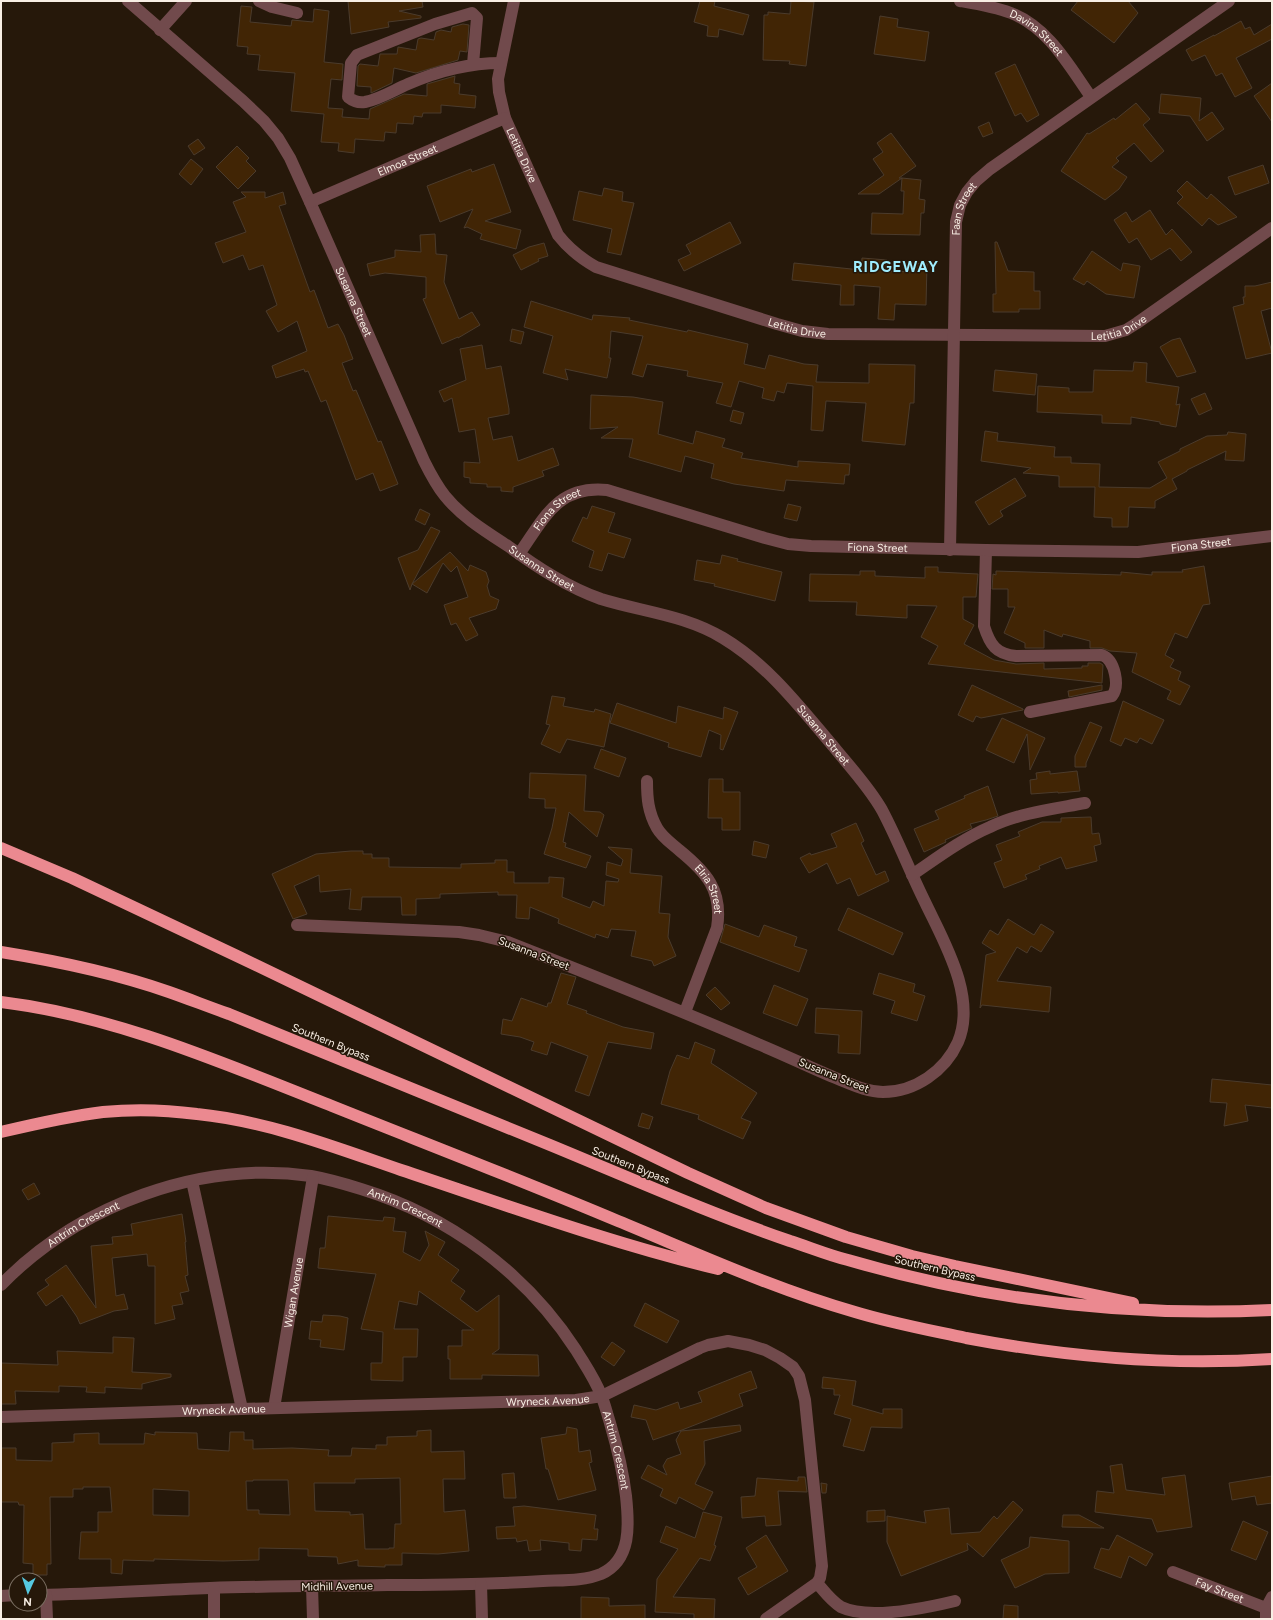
<svg xmlns="http://www.w3.org/2000/svg" width="1273" height="1620" font-family="Figtree,sans-serif">
<rect width="100%" height="100%" fill="#26180a"/>
<path fill="#412505" stroke="#4b3b2c" fill-rule="evenodd" d="M348,1H422L423,7L399,11L421,16V18L388,22L389,27L351,34Z
M700,1H715L714,6L749,15L743,35L719,29L718,37L707,36L708,26L694,22Z
M791,1L814,2L806,66L789,64L790,61L763,60L764,15H768V12L790,14Z
M1078,1H1128L1138,13L1114,43L1071,10Z
M241,6L252,7L250,22L291,26L292,20L313,22L314,9L329,11L324,62L343,64L342,80L331,79L328,108L343,109L342,117L369,119L370,109L404,94L427,96V84L455,76L454,83L460,84L459,94L476,96L475,108L441,105V113H423L422,117L414,116L413,124L397,123L396,133L385,132L384,141L355,139L354,153L338,151L339,143L321,142L324,114L291,111L295,73L258,70L260,55L247,54L248,47L237,46Z
M880,16L898,19L897,27L929,32L925,61L874,54Z
M1241,21L1245,29L1250,27L1254,35L1272,24V39L1236,58L1252,88L1235,97L1222,73L1216,76L1205,55L1192,61L1186,50L1214,35V36Z
M463,24L469,25L467,52L460,51L458,60L416,73L394,68L392,83L371,93V87L357,86L358,66L360,64L378,66L380,54H397L398,47L416,50L418,39L421,38L434,40L436,32L441,30L451,32L452,27Z
M1015,64L1039,115L1027,122L1021,113L1015,116L995,73Z
M1272,83V122L1254,96Z
M1161,94L1201,98L1199,121L1212,112L1224,129L1207,141L1190,116L1159,113Z
M1136,103L1150,119L1143,125L1164,151L1151,162L1134,143L1116,158L1119,161L1112,167L1127,177L1119,189L1105,200L1061,171L1087,133L1089,134L1114,118L1115,120Z
M989,122L993,133L983,137L978,127Z
M891,133L916,166L899,178H902L879,194H858L884,175L873,159L883,152L877,143Z
M198,139L205,148L194,155L188,146Z
M237,146L249,158L246,161L256,171L238,189L216,167Z
M191,159L203,169L191,185L179,174Z
M494,164L511,212L485,221L521,230L516,249L480,239L482,234L467,227L464,228L473,209L440,222L427,186L471,169L472,172Z
M1263,165L1269,183L1235,195L1228,177Z
M902,178L921,180L919,199L925,200L924,213H921L920,235L871,234L872,213L903,214L904,191H901Z
M1187,181L1207,199L1211,194L1237,217L1218,225L1209,218L1202,226L1177,203L1183,197L1177,191Z
M604,188L623,192L622,201L634,203L621,255L607,252L612,229L573,220L579,191L602,196Z
M241,192H265V198L283,192L286,204L279,206L310,292L314,290L328,328L338,324L344,335L353,359L342,363L353,391L356,390L378,442L381,441L398,484L380,491L373,473L356,480L326,400L321,402L308,371L305,372L304,369L276,378L272,366L307,351L297,321L278,332L266,311L277,305L263,265L249,270L243,255L223,263L215,243L246,232L233,202L246,197Z
M1150,210L1166,235L1172,229L1192,252L1181,261L1170,248L1151,260L1137,238L1129,243L1114,220L1126,212L1132,222Z
M730,222L741,243L684,271L678,260L691,254L686,245Z
M435,234L436,254L447,255L444,282L459,319L472,312L480,325L458,338V337L442,344L423,299L426,298V277L385,273L370,276L367,264L395,257V250L421,252L420,235Z
M995,242H997L1008,271L1034,272V291H1040V309H1019V312H993V294H996Z
M544,243L548,256L538,259L539,261L521,270L513,255L529,247Z
M1092,251L1121,271L1123,263L1140,266L1134,298L1106,294L1087,281L1084,285L1073,279Z
M862,258L887,260L886,271L913,272L914,263L927,264L926,305L895,304L894,320L878,319L880,287L854,285V305H840L841,285L792,280L794,263L861,270Z
M1272,282V308L1261,311L1272,353L1246,359L1233,307L1244,304L1243,297H1245V286H1255Z
M531,301L592,320L593,315L630,318L629,320L687,332L688,330L748,344L744,364L765,369L769,355L804,364L818,365L816,382L869,383V364L915,365L914,403H910L905,445L862,441L866,403L826,401L823,431L811,430L813,386L787,383L784,393L777,391L774,401L762,398L764,388L739,381L731,407L716,403L723,383L687,376L688,371L647,364L643,377L632,374L643,336L611,331L609,358H611L607,378L565,369L568,380L543,373L553,336L524,327Z
M512,329L524,332L521,344L510,341Z
M1180,338L1196,372L1177,377L1160,347L1172,340Z
M482,345L486,369L501,366L509,409V414L488,418L493,440L512,436L518,461L553,448L559,465L542,471L544,476L513,487V492L501,491V487H487V484L470,483V478L464,477V462L480,463L475,429L459,432L452,398L444,402L439,391L466,380L460,349Z
M1134,362L1147,363L1146,382L1179,387L1176,405L1180,404L1176,427L1160,424V422L1131,417V424L1102,423V415L1037,412L1038,386L1069,388V392H1093L1094,370L1133,371Z
M995,370L1037,374L1035,395L993,391Z
M1205,393L1212,409L1199,415L1191,399Z
M591,395L633,397L663,402L658,434L693,444L696,431L725,439L722,447L743,453L741,458L798,467V461L850,464L849,475H845L844,484L786,480L784,491L734,484L711,478L714,464L685,456L681,472L629,457L633,439L601,438L618,427L590,429Z
M733,410L744,413L741,424L730,421Z
M985,431L998,433L997,441L1055,447L1054,457H1071V463L1100,464L1099,487L1150,488L1167,478L1158,462L1180,451V449L1207,436L1227,435L1228,432L1246,434L1244,461L1225,460L1226,451L1187,470V471L1172,479L1177,489L1155,501V508L1129,507L1128,527H1112V518L1094,517L1095,487H1059V476L1023,473L1031,468L981,461Z
M1015,478L1026,496L1000,511L1003,516L989,525L975,502Z
M788,504L801,507L797,521L784,518Z
M592,506L615,513L608,532L631,539L624,558L608,553L602,571L589,567L594,551L572,541L583,517L587,519Z
M420,509L430,514L425,525L415,520Z
M431,527L440,531L412,584L450,552L468,571L470,565L486,572L489,581L487,586L490,596L499,600L496,609L469,618L478,635L466,641L456,623L451,625L444,605L468,597L457,566L451,572L443,563L427,593L412,584L410,590L398,558L418,550Z
M722,555L738,559L737,561L782,572L775,601L714,586L715,584L694,580L697,560L720,564Z
M1204,566L1210,604L1203,605L1187,638L1175,633L1165,655L1174,660L1170,667L1181,672L1178,680L1190,686L1180,705L1167,699L1171,691L1132,672L1137,653L1110,651L1102,648H1090V641L1063,634L1062,637L1044,630V648H1025V643L1004,633L1015,607H1008V589H992L993,574L996,575V571L1121,575V572L1152,575V572H1183L1182,570Z
M925,567H938V572L978,574L976,597H963V619L974,625L964,644L994,660L1016,664L1044,663V669L1082,668V666H1088V663H1100L1103,665L1102,683L928,664L938,646L921,637L937,606L907,605V618L856,615L857,602L809,601L810,574L860,575V571H875V576L925,578Z
M972,685L1023,709V710L981,718L976,716L973,722L958,715Z
M1102,685V690L1069,697L1068,691Z
M552,696L565,698L563,706L594,712L595,709L611,714L604,747L567,739L560,753L541,744L550,725L546,724Z
M1123,701L1164,720L1152,744L1140,738L1137,743L1125,738L1121,746L1110,741Z
M617,703L676,723L678,706L723,719L724,707L738,712L723,750L720,749L721,735L709,730L701,757L668,747L669,743L610,723Z
M1002,718L1045,738L1030,770L1027,734L1014,763L986,750Z
M1090,722L1102,727L1086,763V767H1075V756Z
M601,749L626,758L619,777L594,768Z
M1050,771V774L1077,771L1080,791L1058,793V792L1031,794L1030,780L1037,779L1036,773Z
M530,773L586,775L584,811L600,812L604,815L597,837L569,812L563,842L566,843L565,847L591,856L586,868L544,854L552,828L556,808H545V799L529,798Z
M709,779H723V792H740V830H722V818H708Z
M988,786L998,816L986,820L970,824L972,828L945,840L946,842L924,852L914,829L939,819L935,811L965,798L964,796Z
M1091,817L1092,834L1099,833L1101,844L1094,846L1097,861L1066,869L1061,857L1039,866L1040,869L1025,875L1027,879L1004,888L994,863L1002,860L996,845L1020,836L1018,832L1042,822H1061V818Z
M856,823L864,841L861,843L876,875L885,871L889,881L858,896L850,878L837,884L827,863L809,873L800,858L810,853L811,855L837,847L831,834Z
M754,841L769,845L766,858L752,855Z
M608,847L632,849L630,873L662,876L659,913L670,914L668,937L676,956L654,966L652,961L631,956L636,931L611,929L608,938L596,934L595,938L558,923L559,919L530,907L529,919L516,918L517,895H498V892L440,894V898L416,899V915H402L401,897H362L361,910L349,909L351,889L320,892L319,875L294,886L307,914L293,919L272,874L316,854L351,851H363V854H372V858H389V867L461,868V864L495,863V860H507V872H514V883H549V877L564,878L562,897L590,908L593,901L604,906L606,881L618,882L619,879L606,875L607,862L621,866L623,860Z
M848,908L903,933L893,955L838,930Z
M1008,919L1034,935L1041,924L1054,932L1041,952L1031,946L1027,953L1017,947L997,981L1051,987L1049,1012L982,1005L980,1008L986,955L996,952L982,943L990,930L998,935Z
M725,924L759,937L764,925L797,937L794,946L807,950L799,972L720,942Z
M561,973L576,977L567,1004L587,1011L586,1013L623,1027L654,1033L651,1049L608,1042L589,1096L575,1091L588,1056L551,1042L547,1055L531,1050L534,1042L520,1037L501,1034L503,1019L512,1021L521,998L547,1007L548,1003H551Z
M879,973L915,984L913,992L925,996L917,1021L891,1013L895,1001L873,994Z
M774,985L808,999L797,1026L763,1013Z
M715,987L730,1003L721,1010L706,995Z
M816,1008L862,1011L860,1054L838,1053L839,1035L815,1033Z
M695,1042L715,1050L711,1063L757,1093L741,1118L751,1122L743,1139L698,1119L699,1115L661,1104L670,1071L677,1055L689,1059Z
M1212,1079L1272,1085V1108L1245,1105L1248,1121L1224,1126L1227,1103L1210,1102Z
M642,1113L653,1117L649,1129L638,1126Z
M34,1183L40,1194L28,1200L22,1190Z
M182,1214L186,1242H185L188,1275L185,1276L189,1291L180,1293L183,1304L172,1306L175,1319L155,1324V1266H148L147,1254L112,1258L116,1296L124,1294L128,1309L114,1311L80,1324L77,1317L62,1295L46,1306L37,1293L49,1285L45,1280L66,1265L96,1308L91,1246L113,1244L112,1237L133,1235L131,1224Z
M328,1216L383,1221L384,1217L395,1218L393,1231L406,1232L403,1252L420,1261L429,1245L425,1231L445,1242L438,1255L459,1270L451,1281L465,1291L460,1299L477,1312L499,1295V1349L492,1354L538,1355L539,1376L482,1375V1379H450V1359H448V1346H462V1330H474L419,1291L417,1305L399,1301L394,1329H418L417,1357H403V1381L371,1380V1363H382L383,1332L361,1329L376,1274L318,1268L320,1248H325Z
M645,1303L679,1321L667,1343L634,1326Z
M323,1315L340,1316L348,1318L344,1350L320,1347L321,1340L309,1339L311,1321L322,1322Z
M113,1337L134,1338L132,1372L171,1374V1377L142,1384V1389L105,1387V1393L86,1392L87,1387L59,1386V1392L15,1391L16,1404H1V1363L58,1365L57,1351L113,1353Z
M612,1342L625,1351L614,1366L601,1357Z
M751,1371L757,1388L739,1394L743,1406L682,1430L653,1440L646,1420L631,1417L634,1405L656,1410L678,1402L680,1409L702,1402L698,1392Z
M823,1377L856,1381L852,1405L883,1414V1409H902V1428L871,1427L864,1451L843,1446L851,1419L834,1414L840,1395H834V1389L822,1388Z
M740,1425L741,1431L704,1441L705,1464L695,1484L713,1492L704,1510L679,1497L676,1504L660,1496L663,1489L641,1478L648,1465L667,1475L663,1466L667,1459L681,1454L676,1440L681,1431Z
M567,1427L577,1429L579,1452L590,1450L592,1462L589,1463L596,1490L558,1500L548,1469H546L541,1438L566,1434Z
M431,1430V1452L464,1451L465,1479H443L444,1512L465,1510L469,1551L438,1554L402,1553V1565H385V1567L358,1566V1560L338,1564L337,1557L308,1556V1549L259,1548V1560L223,1561L154,1559V1561L123,1560L122,1574L111,1573V1559H79L81,1532H98V1512H112L110,1487H83V1489H73V1497H50L51,1564H47V1575H33V1564L23,1563L24,1505H19L18,1502H1V1448H16V1460L52,1461V1443L74,1442V1434L99,1433V1444H144L145,1433L155,1435V1432L197,1433L198,1449L229,1451L230,1432H244V1440H253V1449L292,1448L329,1450L328,1456H351L352,1448L376,1449V1445H387V1437L417,1436V1431ZM400,1478L401,1524H395L394,1548H389V1549H365L363,1514L350,1515V1512L315,1511L314,1483H355V1479ZM253,1480H288L290,1515L259,1514V1510H247L246,1481H253ZM153,1489L189,1491V1516L153,1515Z
M1122,1464L1126,1490L1165,1495L1162,1478L1185,1475L1192,1527L1157,1532L1152,1519L1095,1512L1097,1491L1114,1493L1110,1466Z
M514,1473L516,1498H504L502,1474Z
M1272,1476V1503L1257,1505L1255,1496L1232,1500L1229,1483Z
M798,1477H805L807,1492L778,1491L781,1525L766,1526L765,1516L742,1518L741,1497L755,1496L757,1478L798,1481Z
M821,1483L827,1484L826,1493H822Z
M1013,1501L1023,1510L983,1557L967,1543L968,1550L901,1576L887,1542V1516L926,1523L924,1511L949,1508L951,1534L980,1532L994,1516L997,1519Z
M524,1506L596,1515L594,1529H598L597,1540L582,1539L581,1551L569,1550V1543L540,1540L541,1550L529,1551L527,1540L517,1542L516,1538L497,1539L496,1527L515,1526L513,1507Z
M885,1510V1521L867,1522V1511Z
M703,1512L722,1517L714,1545L716,1546L710,1561L700,1558L673,1597L715,1599L714,1619H694V1614L655,1612L657,1579L678,1549L660,1542L666,1526L695,1538Z
M1063,1515H1079L1104,1528L1062,1527Z
M1243,1521L1268,1532L1256,1560L1231,1550Z
M766,1535L788,1571L748,1595L738,1578L757,1567L746,1548Z
M1117,1535L1153,1554L1146,1566L1129,1556L1121,1578L1094,1568L1101,1548L1109,1550Z
M1030,1537L1069,1541V1573L1045,1574L1015,1588L1001,1560L1029,1547Z
M581,1597L609,1598V1606L645,1605V1619H581Z
M1004,1605L1018,1606V1619H1003Z"/>
<g fill="none" stroke-linecap="round" stroke-linejoin="round">
<g stroke="#714a4c" stroke-width="12">
<path id="s1" d="M128,1L243,101L264,121L278,138L290,158L310,202L424,461C430,473 436,485 445,496C462,517 485,531 508,546C537,567 567,587 601,599C643,612 685,615 723,638C768,665 799,706 833,746C850,767 869,787 882,810C898,840 910,872 925,902C944,942 977,997 958,1042C945,1071 915,1092 883,1092C867,1092 853,1085 838,1079C811,1068 785,1055 758,1044C675,1008 592,975 508,942L479,935L459,932L297,925"/>
<path d="M259,1L272,7L297,13"/>
<path id="s2" d="M514,1L498,79L499,92L505,118L558,235C569,249 580,258 596,267L777,324L802,331L828,334L1105,336L1126,330L1137,323L1272,228"/>
<path id="s3" d="M960,1C977,4 995,7 1011,13C1049,28 1069,66 1091,97"/>
<path d="M160,30L186,1"/>
<path d="M473,64L477,18L472,13L435,24L357,55L351,63L348,97C353,101 358,103 365,102C380,99 394,90 408,84C438,71 467,63 501,63"/>
<path id="s4" d="M310,202L505,118"/>
<path id="s5" d="M950,550L956,222L960,205L967,192L976,181L990,169L1229,1"/>
<path d="M986,550L984,626C990,645 996,654 1016,656L1102,655C1115,660 1120,686 1112,696L1030,712"/>
<path id="s6" d="M519,554C544,519 557,485 607,490L765,538L788,544L811,546L986,550L1138,552L1272,536"/>
<path id="s7" d="M647,781C647,798 648,812 657,828C662,837 671,843 679,850C706,872 723,890 717,928L685,1012"/>
<path d="M912,875C937,858 962,839 990,827C1019,813 1053,809 1085,803"/>
<path d="M192,1181L242,1409"/>
<path id="s8" d="M1,1285C79,1205 200,1160 311,1176C328,1179 345,1184 361,1189C449,1216 526,1273 576,1350C585,1365 595,1379 601,1395C605,1404 607,1414 610,1423C617,1447 623,1471 626,1496C629,1524 632,1560 601,1574C584,1581 562,1580 543,1581C491,1584 440,1585 388,1585C328,1586 269,1586 210,1588C153,1590 97,1594 40,1595"/>
<path id="s9" d="M274,1408L313,1177"/>
<path id="s10" d="M1,1417L242,1409L576,1400L602,1396L700,1348L708,1345L728,1341L749,1345L765,1350L780,1358L793,1367L799,1376L805,1400L822,1566L820,1578L817,1583L766,1619"/>
<path id="s11" d="M1173,1572L1266,1608"/>
<path d="M817,1583C824,1591 831,1601 841,1607C868,1620 926,1608 955,1601"/>
<path d="M481,1584L482,1619"/>
<path d="M312,1586L313,1619"/>
<path d="M214,1588V1619"/>
<path d="M46,1595L47,1619"/>
<path d="M1,1596L16,1595"/>
<path d="M1266,1619V1608L1272,1597"/>
</g>
<path stroke="#eb8990" stroke-width="12" d="M1,848L72,878L237,956L688,1173L766,1208L846,1237L912,1256L955,1266L1133,1303
M1,952C57,961 115,973 169,992C189,999 209,1007 229,1014C336,1058 443,1101 550,1145C630,1178 709,1213 790,1241C809,1247 828,1255 848,1260C985,1300 1129,1317 1272,1310
M1,1002C116,1016 225,1064 332,1106C427,1144 523,1181 618,1221C696,1253 774,1289 855,1312C891,1323 929,1330 966,1338C1067,1357 1169,1366 1272,1359
M1,1132C35,1124 69,1116 103,1112C133,1109 167,1110 197,1114C267,1121 334,1147 401,1170C506,1205 610,1243 718,1269"/>
</g>
<g text-anchor="middle" stroke-width="3" stroke-linejoin="round" paint-order="stroke">
<g font-size="11" fill="#f8eee4" stroke="#26180a">
<text dy="4" stroke="none"><textPath href="#s3" startOffset="85">Davina Street</textPath></text>
<text dy="4" stroke="none"><textPath href="#s2" startOffset="160">Letitia Drive</textPath></text>
<text dy="4" stroke="none"><textPath href="#s4" startOffset="106">Elmoa Street</textPath></text>
<text dy="4" stroke="none"><textPath href="#s5" startOffset="343">Faan Street</textPath></text>
<text dy="4" stroke="none"><textPath href="#s1" startOffset="384">Susanna Street</textPath></text>
<text dy="4" stroke="none"><textPath href="#s2" startOffset="832">Letitia Drive</textPath></text>
<text dy="4" stroke="none"><textPath href="#s2" startOffset="508">Letitia Drive</textPath></text>
<text dy="4" stroke="none"><textPath href="#s6" startOffset="60">Fiona Street</textPath></text>
<text dy="4" stroke="none"><textPath href="#s6" startOffset="719">Fiona Street</textPath></text>
<text dy="4" stroke="none"><textPath href="#s6" startOffset="395">Fiona Street</textPath></text>
<text dy="4" stroke="none"><textPath href="#s1" startOffset="720">Susanna Street</textPath></text>
<text dy="4" stroke="none"><textPath href="#s1" startOffset="1056">Susanna Street</textPath></text>
<text dy="4" stroke="none"><textPath href="#s7" startOffset="131">Elria Street</textPath></text>
<text transform="translate(534 953) rotate(21)" y="4">Susanna Street</text>
<text transform="translate(331 1042) rotate(22)" y="4">Southern Bypass</text>
<text transform="translate(834 1075) rotate(22)" y="4">Susanna Street</text>
<text transform="translate(631 1165) rotate(22)" y="4">Southern Bypass</text>
<text dy="4" stroke="none"><textPath href="#s8" startOffset="440">Antrim Crescent</textPath></text>
<text dy="4" stroke="none"><textPath href="#s8" startOffset="103">Antrim Crescent</textPath></text>
<text transform="translate(935 1268) rotate(13)" y="4">Southern Bypass</text>
<text dy="4" stroke="none"><textPath href="#s9" startOffset="117">Wigan Avenue</textPath></text>
<text dy="4" stroke="none"><textPath href="#s10" startOffset="547">Wryneck Avenue</textPath></text>
<text dy="4" stroke="none"><textPath href="#s10" startOffset="223">Wryneck Avenue</textPath></text>
<text dy="4" stroke="none"><textPath href="#s8" startOffset="775">Antrim Crescent</textPath></text>
<text transform="translate(337 1586) rotate(-1)" y="4">Midhill Avenue</text>
<text dy="4" stroke="none"><textPath href="#s11" startOffset="50">Fay Street</textPath></text>
</g>
<g font-size="15" font-weight="bold" letter-spacing="1" fill="#9fedfe" stroke="#26180a">
<text x="896" y="272">RIDGEWAY</text>
</g>
</g>
<rect width="1273" height="1620" fill="none" stroke="#f8eee4" stroke-width="4"/>
<g transform="translate(28 1592) rotate(183)"><circle r="19" fill="#26180a" stroke="#7a6e61"/>
<path d="M0-3L7 15L0 10L-7 15Z" fill="#56c9e1"/>
<text y="-6" font-size="11" font-weight="bold" text-anchor="middle" fill="#f8eee4">N</text>
</g>
</svg>
